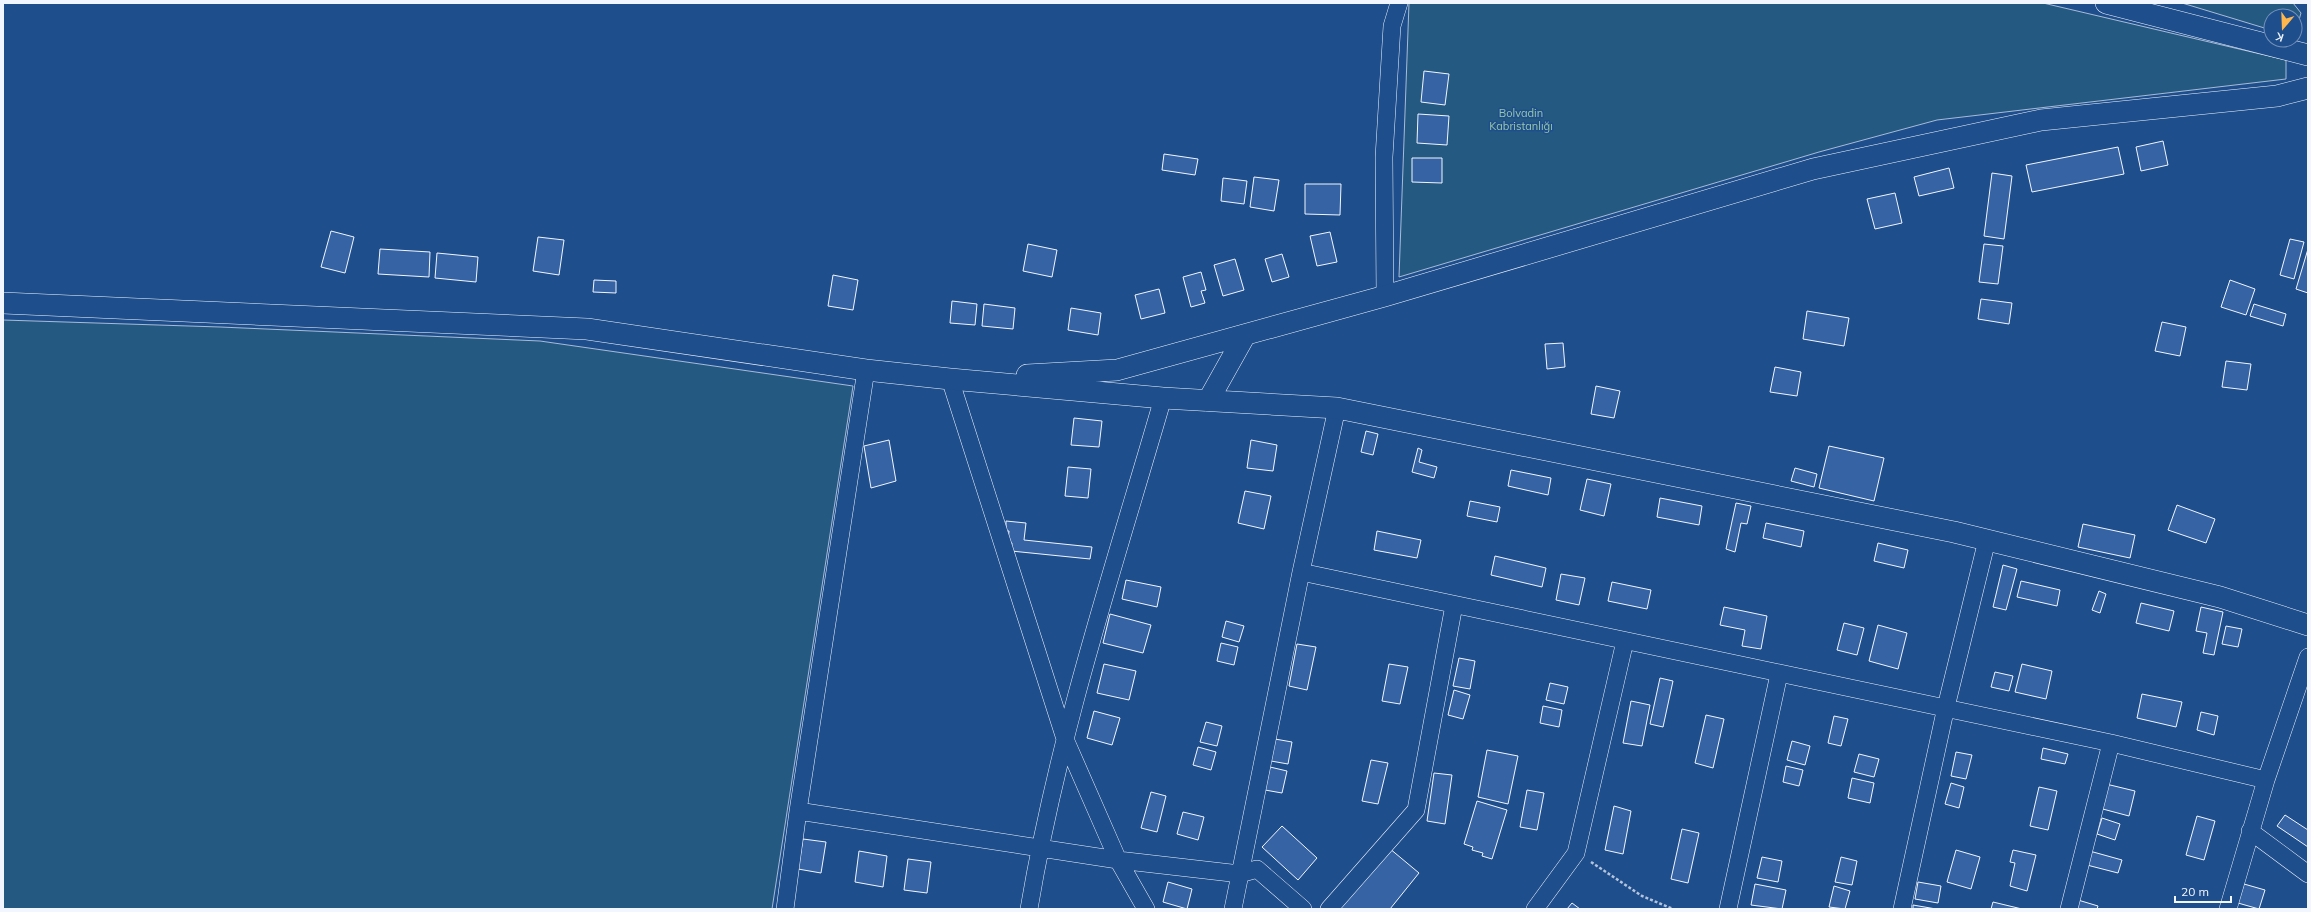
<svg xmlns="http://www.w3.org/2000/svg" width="2311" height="912" font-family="Mulish,sans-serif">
<rect width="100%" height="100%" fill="#1f4e8c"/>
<path fill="#245a82" stroke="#a8bbd7" d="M1409,3H2043L2286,60V79L1937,120L1819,152L1399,277Z
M2182,3H2293L2301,13L2295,34V16H2271V30Z
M3,320L220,327L540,341L853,386L772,909H3Z"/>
<path fill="#3563a3" stroke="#f2f6ff" d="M1424,71L1449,74L1445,105L1421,102Z
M1418,114L1449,116L1447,145L1417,143Z
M2163,141L2168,165L2141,171L2136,147Z
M2118,147L2124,174L2032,192L2026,165Z
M1164,154L1198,159L1195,175L1162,170Z
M1412,158H1442V183L1412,182Z
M1949,168L1954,188L1919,196L1914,177Z
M1992,173L2012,176L2004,239L1984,236Z
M1254,177L1279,180L1274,211L1250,207Z
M1223,178L1247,181L1244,204L1221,201Z
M1305,184H1341L1340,215L1305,214Z
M1895,193L1902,223L1875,229L1867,199Z
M331,231L354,237L345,273L321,267Z
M1330,232L1337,262L1317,266L1310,236Z
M538,237L564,240L559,275L533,271Z
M2290,239L2304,242L2294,279L2280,275Z
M1028,244L1057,250L1052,277L1023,271Z
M1984,244L2003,246L1998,284L1979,282Z
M380,249L430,252L429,277L378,274Z
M2308,249V293L2296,289Z
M437,253L478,257L476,282L435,278Z
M1282,254L1289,277L1272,282L1265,259Z
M1235,259L1244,290L1223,296L1214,265Z
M1201,272L1206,290L1201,291L1205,303L1191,307L1183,277Z
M833,275L858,280L853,310L828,306Z
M594,280L616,281V293L593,292Z
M2230,280L2255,289L2246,315L2221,307Z
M1159,289L1165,313L1141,319L1135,295Z
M1981,299L2012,303L2009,324L1978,319Z
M952,301L977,304L975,325L950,323Z
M984,304L1015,308L1013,329L982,326Z
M2254,304L2286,314L2283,326L2250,316Z
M1071,308L1101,313L1098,335L1068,330Z
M1807,311L1849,318L1844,346L1803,339Z
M2162,322L2186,327L2180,356L2155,351Z
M1563,343L1565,367L1547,369L1545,344Z
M2226,361L2251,364L2247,390L2222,387Z
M1775,367L1801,372L1797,396L1770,392Z
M1596,386L1620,391L1614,418L1591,414Z
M1074,418L1102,421L1099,447L1071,445Z
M1366,431L1378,434L1373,455L1361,452Z
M889,440L896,481L871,488L864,446Z
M1251,440L1277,445L1273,471L1247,468Z
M1829,446L1884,458L1874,501L1819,488Z
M1418,448L1422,450L1419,462L1437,467L1434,478L1412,472Z
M1068,467L1091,469L1088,498L1065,496Z
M1795,468L1817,474L1814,487L1791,481Z
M1511,470L1551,478L1548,495L1508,486Z
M1587,479L1611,484L1604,516L1580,510Z
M1245,491L1271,496L1264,529L1238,523Z
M1660,498L1702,506L1699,525L1657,517Z
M1470,501L1500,507L1497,522L1467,516Z
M1736,503L1751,506L1747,524L1741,523L1735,552L1726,549Z
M2177,505L2215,519L2206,543L2168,530Z
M1006,521L1026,523L1024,540L1092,547L1090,559L1011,551L1012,543H1008L1009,531H1006Z
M1766,523L1804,531L1801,547L1763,538Z
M2083,524L2135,535L2130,558L2078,547Z
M1377,531L1421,540L1417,558L1374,550Z
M1878,543L1908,550L1904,568L1874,561Z
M1495,556L1546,568L1542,587L1491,575Z
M2003,565L2017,569L2006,610L1993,607Z
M1561,574L1585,578L1579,605L1556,600Z
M1126,580L1161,587L1157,607L1122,599Z
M2021,581L2060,590L2057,606L2017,597Z
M1612,582L1651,590L1647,609L1608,601Z
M2099,591L2106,594L2100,613L2092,610Z
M2141,603L2174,611L2169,631L2136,623Z
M1724,607L1767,616L1761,649L1742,646L1745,630L1720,625Z
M2201,607L2223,612L2214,655L2203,653L2207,633L2196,631Z
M1110,614L1151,625L1143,653L1103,643Z
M1226,621L1244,626L1239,642L1222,637Z
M1844,623L1864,628L1857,655L1837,650Z
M1878,625L1907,633L1898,669L1869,661Z
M2226,626L2242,629L2238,647L2222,644Z
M1221,643L1238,647L1234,665L1217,661Z
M1297,644L1316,647L1307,690L1289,686Z
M1459,658L1475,661L1470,689L1453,686Z
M1104,664L1136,671L1129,700L1097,693Z
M1389,664L1408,667L1400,704L1382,701Z
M2022,664L2052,671L2046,699L2015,692Z
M1995,672L2013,676L2009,691L1991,687Z
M1660,678L1673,681L1663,727L1650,724Z
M1550,683L1568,687L1564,704L1546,700Z
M1454,690L1470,695L1463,719L1448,715Z
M2142,694L2182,702L2176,727L2137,718Z
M1631,701L1650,705L1642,746L1623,743Z
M1543,706L1562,710L1559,727L1540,723Z
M1094,711L1120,718L1112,745L1087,738Z
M2201,712L2218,716L2214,735L2197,730Z
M1706,715L1724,719L1713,768L1695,763Z
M1834,716L1848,719L1841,746L1828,743Z
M1206,722L1222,726L1217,746L1200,742Z
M1275,739L1292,742L1288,764L1271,761Z
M1792,741L1810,746L1805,765L1787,760Z
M1198,747L1216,752L1211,770L1193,765Z
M2043,748L2068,754L2065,764L2041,759Z
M1487,750L1518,756L1508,804L1478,797Z
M1956,752L1972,755L1966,779L1951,776Z
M1859,754L1879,759L1874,777L1854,772Z
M1371,760L1388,763L1378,804L1362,801Z
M1786,766L1803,770L1799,786L1783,782Z
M1270,767L1287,771L1282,793L1265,790Z
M1434,773L1452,775L1445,824L1427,821Z
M1852,778L1874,783L1870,803L1848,798Z
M1951,783L1964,787L1959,808L1945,804Z
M2106,784L2135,791L2129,816L2099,808Z
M2039,787L2057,791L2048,830L2030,826Z
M1527,790L1544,793L1537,830L1520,827Z
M1151,792L1166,796L1157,832L1141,828Z
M1477,801L1507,810L1492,859L1482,856L1483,853L1472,850L1473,847L1464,844Z
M1614,806L1631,811L1623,854L1605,850Z
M1183,812L1204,817L1198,840L1177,834Z
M2285,815L2308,830V847L2277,826Z
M2197,816L2215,821L2204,860L2186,855Z
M2102,818L2120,824L2115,840L2097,834Z
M1282,826L1317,858L1298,880L1262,847Z
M1682,829L1699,833L1688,883L1671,879Z
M803,839L826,842L821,873L798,869Z
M1389,848L1419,873L1390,909H1339Z
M1956,850L1980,857L1971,889L1947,882Z
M2013,850L2036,855L2027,891L2010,886L2015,863L2010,862Z
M2086,850L2122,860L2118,873L2083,864Z
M859,851L887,856L883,887L855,882Z
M1762,857L1782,861L1778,882L1757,878Z
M1841,857L1857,861L1852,885L1835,882Z
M908,859L931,862L927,893L904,890Z
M1168,882L1192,889L1187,909L1163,902Z
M1918,882L1941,886L1938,903L1915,899Z
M1755,884L1786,890L1782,909L1751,905Z
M2244,884L2265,890L2259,909L2238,903Z
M1834,886L1850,891L1845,909L1829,907Z
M2078,900L2098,906L2097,909H2075Z
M1993,902L2022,909H1991Z
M1572,903L1580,909H1567Z
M1913,905L1936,909H1913Z"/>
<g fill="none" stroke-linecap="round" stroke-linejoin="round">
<defs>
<path id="minor" d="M1385,296L1384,157L1392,26L1399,3
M950,379L1065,739L1118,860L1146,909
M1301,572L2111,743L2266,780
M798,811L1118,860L1240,874L1257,869L1303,909
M2250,831L2308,874
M785,909L798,811L866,370
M1029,909C1058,735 1114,567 1163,398
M1233,909L1301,572L1337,408
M1329,909L1416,810L1454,605
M1535,909L1576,853L1625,641
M1728,909L1779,674
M1902,909L1946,707L1987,540
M2069,909L2111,743
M2228,909L2266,780L2308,657"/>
<path id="tertiary" d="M2106,3L2308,55
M3,303L587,329L866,370L950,379L1163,398L1337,408L1954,532L2220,597L2308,625
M1027,375L1117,370L1385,296L1813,169L2041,120L2277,96L2308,88
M1208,401L1245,335"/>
</defs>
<use href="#minor" stroke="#f2f6ff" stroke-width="18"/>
<use href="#tertiary" stroke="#f2f6ff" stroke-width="22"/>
<path stroke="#b3c4dc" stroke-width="2.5" stroke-dasharray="3 2" stroke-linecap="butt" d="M1591,862L1642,896L1673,909"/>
<use href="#minor" stroke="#1f4e8c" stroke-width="17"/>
<use href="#tertiary" stroke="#1f4e8c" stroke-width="21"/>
</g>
<g text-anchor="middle" stroke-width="3" stroke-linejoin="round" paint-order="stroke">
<g font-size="11" fill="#97c8a6" stroke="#1f4e8c">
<text x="1521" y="117">Bolvadin<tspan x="1521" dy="13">Kabristanlığı</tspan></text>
</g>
</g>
<rect width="2311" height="912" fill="none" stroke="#f2f6ff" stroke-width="8"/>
<g transform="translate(2283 28) rotate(199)"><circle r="19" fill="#1f4e8c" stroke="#7391ba"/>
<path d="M0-3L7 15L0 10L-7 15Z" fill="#ffb74d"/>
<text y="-6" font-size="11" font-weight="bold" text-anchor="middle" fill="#f2f6ff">K</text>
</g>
<path d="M2175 896v6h56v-6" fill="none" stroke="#f2f6ff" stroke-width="2"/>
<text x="2181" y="896" font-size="12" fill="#f2f6ff" stroke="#1f4e8c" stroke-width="3" paint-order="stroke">20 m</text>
</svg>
